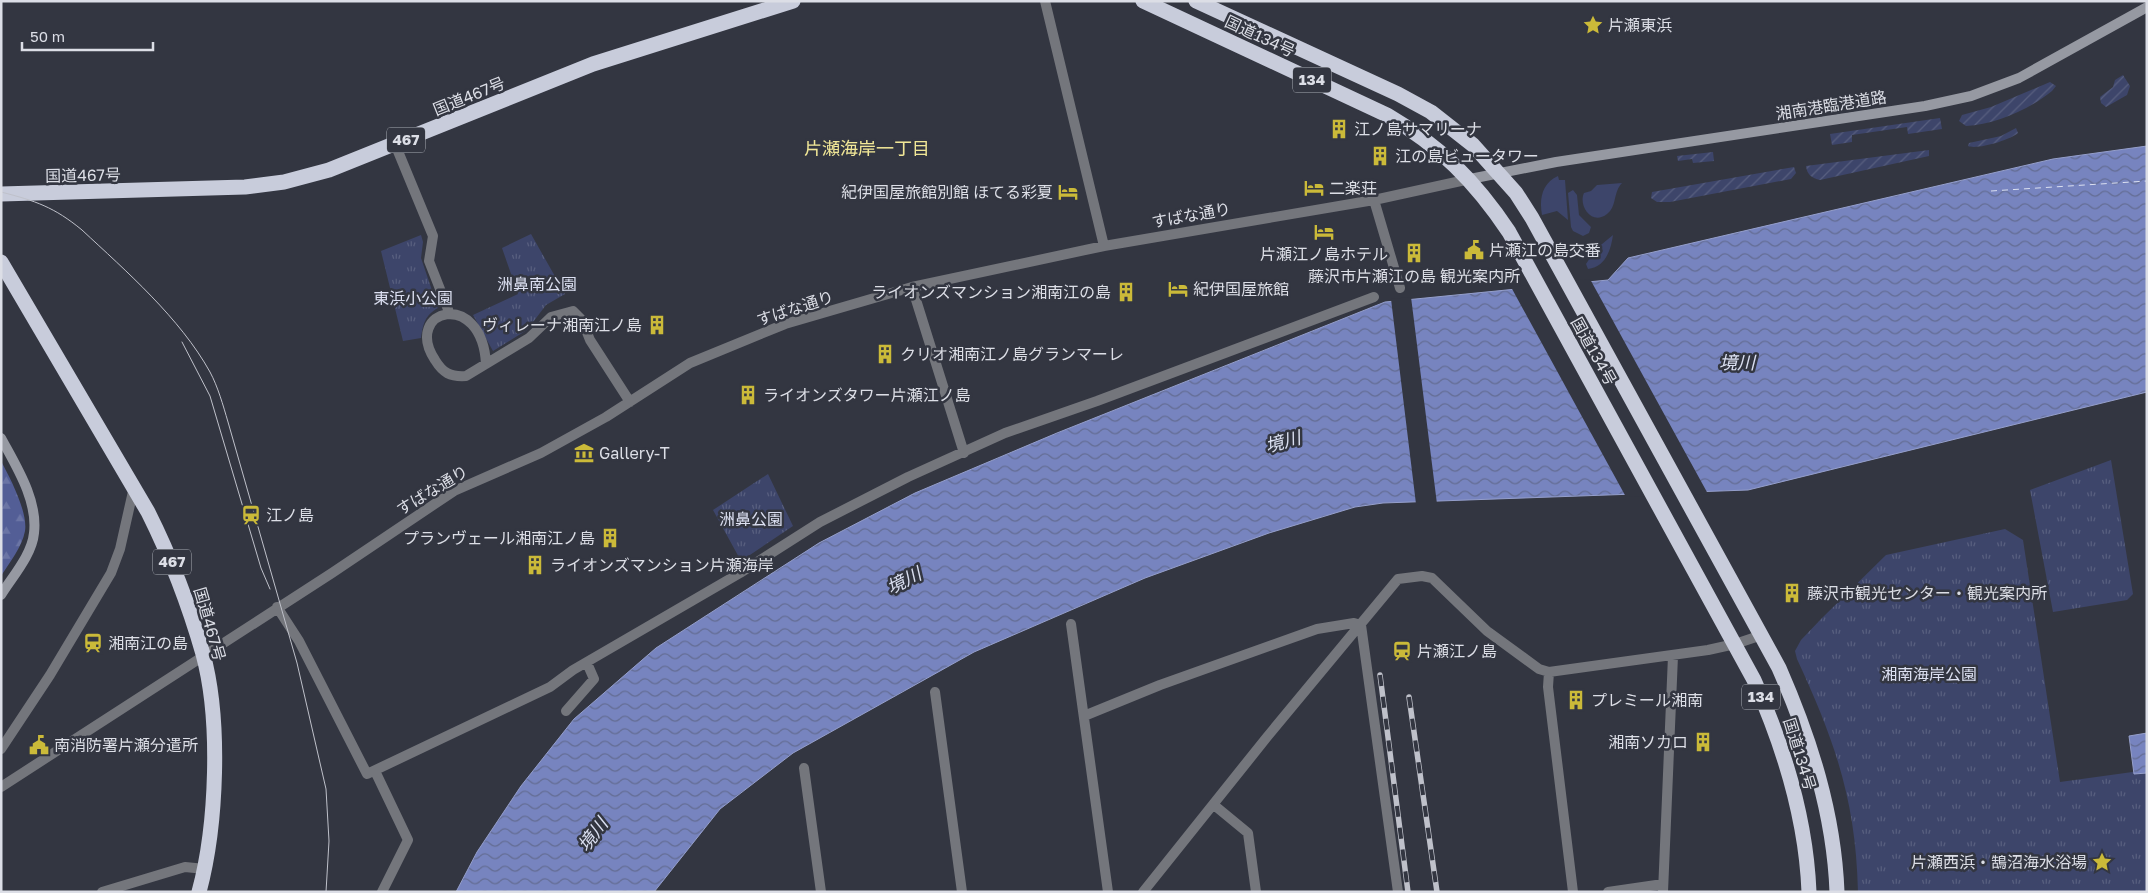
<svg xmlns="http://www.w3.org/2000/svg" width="2148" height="893" font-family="'Golos Text','Noto Sans JP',sans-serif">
<defs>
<pattern id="forest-firs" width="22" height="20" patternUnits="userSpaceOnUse" patternTransform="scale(1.25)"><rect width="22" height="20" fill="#535e96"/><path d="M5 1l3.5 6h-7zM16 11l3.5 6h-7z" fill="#6b75a5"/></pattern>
<pattern id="park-tufts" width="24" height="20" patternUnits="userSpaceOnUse" patternTransform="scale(1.25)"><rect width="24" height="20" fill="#3d456a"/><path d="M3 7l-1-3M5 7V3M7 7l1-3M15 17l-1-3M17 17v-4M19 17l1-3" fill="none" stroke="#585f7f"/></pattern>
<pattern id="garden-furrows" width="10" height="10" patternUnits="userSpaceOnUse" patternTransform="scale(1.25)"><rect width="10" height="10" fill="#3d456a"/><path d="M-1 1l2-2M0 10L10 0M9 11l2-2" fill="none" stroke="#585f7f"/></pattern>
<pattern id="water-waves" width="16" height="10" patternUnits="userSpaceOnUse" patternTransform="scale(1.25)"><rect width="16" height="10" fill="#7784bf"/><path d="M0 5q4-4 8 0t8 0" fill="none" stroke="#646d94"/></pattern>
</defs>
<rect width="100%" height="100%" fill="#333641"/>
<path fill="#3d456a" d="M1558,176L1559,180H1565L1568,220L1557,211L1542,215C1539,199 1542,183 1558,176Z
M1622,183C1613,192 1617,207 1607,214C1592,226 1578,206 1584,193L1591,191L1597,185Z
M1573,190L1577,195L1579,215L1591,227L1589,233L1583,236L1573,231L1571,227L1568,193Z
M1613,235C1611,249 1606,267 1588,269L1586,264L1596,249Z"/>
<path fill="url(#forest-firs)" d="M1,461C10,478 28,512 25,531C22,547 10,562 1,576Z"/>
<path fill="url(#park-tufts)" d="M531,234L565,294L546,305L527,330L493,351L473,315L518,294L502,248Z
M421,235L423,242L421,258L438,308C425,315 423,324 421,338L403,341L381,251Z
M2111,460L2133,594L2127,600L2053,612L2030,490Z
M768,474L793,526L741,561L713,510Z
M2005,529L2023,540L2060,782L2147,770V892H1858C1856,801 1835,741 1797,659L1795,651L1801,640L1822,618L1886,555Z"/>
<path fill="url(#garden-furrows)" d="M2123,75L2130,86L2127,95L2106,107L2101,103L2100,97L2113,87L2115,80Z
M2050,82L2056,86L2052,91C2030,109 1995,125 1966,126L1959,121L1962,115L1991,107Z
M1940,118L1942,129L1908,134L1907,127L1852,135V142L1832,145L1830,134Z
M2016,128L2018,133C2010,140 1977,150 1968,146L1969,143L2001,136Z
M1929,150V156L1820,180C1812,178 1807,175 1806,166Z
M1713,152L1714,161L1693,163L1692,159L1678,161L1677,156Z
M1794,167L1796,173L1791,179L1670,202H1657L1651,198L1652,192Z"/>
<path fill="url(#water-waves)" stroke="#959fcb" d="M2147,146V392L1748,490L1383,503L1355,507L1269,533L1145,578L974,652L793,753L720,809L654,892H456L477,852L521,786L574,719L656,648L819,543L915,493L1057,433L1385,302L1608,280L1628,258L2053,159Z
M2147,733V773L2134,774L2129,736Z"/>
<path fill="#333641" d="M1590,279L1708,494L1626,497L1511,287Z
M1411,297L1437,504H1416L1391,299Z"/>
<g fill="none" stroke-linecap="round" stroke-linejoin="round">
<path stroke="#dbe0f1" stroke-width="1" stroke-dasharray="6 5" stroke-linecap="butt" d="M1991,191L2147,181"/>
<path stroke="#74767c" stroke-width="10" d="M1045,1L1104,246
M395,144L433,236L429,261L449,312
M1374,200L1400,288
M912,287L964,453
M486,364C482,288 402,309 435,360C443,373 450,377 466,376L529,338L551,317L573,311L582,320L590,340L630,402
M277,607L299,641L367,774L550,687L573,670L740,573L820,522L908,477L1005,433L1097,401L1374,297
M1071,624L1108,892
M1361,625L1398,892
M1549,672L1548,687L1573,892
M935,692L962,892
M566,711L594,679L587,663
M1084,716L1160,685L1317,629L1354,623L1361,625
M1,749L50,675L111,573L120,549L134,487
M804,768L821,892
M375,771L408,840L382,892
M1,787L332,573L454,491L541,453L606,417L690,363L785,324L912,287L1104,246L1374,200L1470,179
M1214,805L1248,833L1256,892
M102,892L185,867L205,869
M1143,892L1267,737L1398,579L1422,576L1432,578L1487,631L1539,669L1549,672L1708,650L1735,644L1762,635
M1608,892L1663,884
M1663,892L1673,656"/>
<path stroke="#9699a2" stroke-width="10" d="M1470,179L1556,162L1925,106L1971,96L2019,78L2147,7
M1,438C16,466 38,500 34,533C32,555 12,577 1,595"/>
<path stroke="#c8ccdb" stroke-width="15" d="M1143,1L1387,115C1440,146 1475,181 1509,232L1754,680C1784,747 1806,817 1809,892
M1196,1L1398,94L1431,112L1473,145L1516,193L1532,218L1779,668C1810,739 1834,813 1837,892
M1,194L245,187L284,182L329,170L593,64L793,1
M1,262L148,512C171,558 189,605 203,654C221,720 217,825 199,892"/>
<path stroke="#bfc1ca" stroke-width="1" d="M1,192C36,201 54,207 82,230C126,271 180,318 210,372C218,387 223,405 228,422L297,663L326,789L329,841L326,892
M182,342L210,396L261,568L270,589"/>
<defs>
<path id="rail" d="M1380,675L1408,892
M1409,697L1437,892"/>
</defs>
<use href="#rail" stroke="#bfc1ca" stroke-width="5.5"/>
<use href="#rail" stroke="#333641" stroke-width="4" stroke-dasharray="11" stroke-linecap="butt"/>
</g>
<defs>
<symbol id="sight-bare" viewBox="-9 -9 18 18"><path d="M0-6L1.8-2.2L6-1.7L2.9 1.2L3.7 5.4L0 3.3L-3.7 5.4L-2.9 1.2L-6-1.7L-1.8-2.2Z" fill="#cbba39" stroke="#333641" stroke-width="2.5" paint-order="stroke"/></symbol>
<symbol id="building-bare" viewBox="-9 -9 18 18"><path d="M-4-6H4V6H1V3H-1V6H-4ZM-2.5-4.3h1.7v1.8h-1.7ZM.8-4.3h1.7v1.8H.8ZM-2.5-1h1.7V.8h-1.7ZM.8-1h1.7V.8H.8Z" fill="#cbba39" stroke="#333641" stroke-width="2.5" paint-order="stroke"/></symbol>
<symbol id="hotel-bare" viewBox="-9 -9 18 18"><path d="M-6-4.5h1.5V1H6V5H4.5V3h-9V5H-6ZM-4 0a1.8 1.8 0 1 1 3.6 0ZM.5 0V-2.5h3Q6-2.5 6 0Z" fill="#cbba39" stroke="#333641" stroke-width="2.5" paint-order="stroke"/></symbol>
<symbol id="civic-bare" viewBox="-9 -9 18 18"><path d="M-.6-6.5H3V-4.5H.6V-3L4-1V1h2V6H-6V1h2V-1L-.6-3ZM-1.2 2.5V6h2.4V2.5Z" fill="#cbba39" stroke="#333641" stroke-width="2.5" paint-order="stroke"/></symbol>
<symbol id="museum-bare" viewBox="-9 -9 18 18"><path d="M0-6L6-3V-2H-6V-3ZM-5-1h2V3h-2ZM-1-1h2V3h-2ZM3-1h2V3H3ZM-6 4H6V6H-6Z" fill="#cbba39" stroke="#333641" stroke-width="2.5" paint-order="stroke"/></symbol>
<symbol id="station-bare" viewBox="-9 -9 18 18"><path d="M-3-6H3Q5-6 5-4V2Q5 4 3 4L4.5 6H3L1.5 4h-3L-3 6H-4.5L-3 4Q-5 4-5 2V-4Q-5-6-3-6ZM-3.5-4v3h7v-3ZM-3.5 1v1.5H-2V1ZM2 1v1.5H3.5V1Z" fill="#cbba39" stroke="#333641" stroke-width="2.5" paint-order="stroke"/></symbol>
</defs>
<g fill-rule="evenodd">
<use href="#sight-bare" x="1579" y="11" width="28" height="28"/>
<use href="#building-bare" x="1325" y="115" width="28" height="28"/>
<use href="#building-bare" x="1366" y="142" width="28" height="28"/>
<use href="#hotel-bare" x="1300" y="174" width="28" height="28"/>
<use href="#hotel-bare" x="1054" y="178" width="28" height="28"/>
<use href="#hotel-bare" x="1310" y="218" width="28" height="28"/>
<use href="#civic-bare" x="1460" y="236" width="28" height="28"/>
<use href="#building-bare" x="1400" y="239" width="28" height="28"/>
<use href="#hotel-bare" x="1164" y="275" width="28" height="28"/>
<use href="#building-bare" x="1112" y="278" width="28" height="28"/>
<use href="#building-bare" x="643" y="311" width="28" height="28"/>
<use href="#building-bare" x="871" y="340" width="28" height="28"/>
<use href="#building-bare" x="734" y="381" width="28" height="28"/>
<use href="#museum-bare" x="570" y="439" width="28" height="28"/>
<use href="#station-bare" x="237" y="501" width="28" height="28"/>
<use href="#building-bare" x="596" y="524" width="28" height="28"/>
<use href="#building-bare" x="521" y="551" width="28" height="28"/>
<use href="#building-bare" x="1778" y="579" width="28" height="28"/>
<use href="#station-bare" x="79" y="629" width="28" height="28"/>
<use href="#station-bare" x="1388" y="637" width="28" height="28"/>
<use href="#building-bare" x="1562" y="686" width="28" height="28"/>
<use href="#building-bare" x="1689" y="728" width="28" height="28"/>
<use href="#civic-bare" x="25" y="731" width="28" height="28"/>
<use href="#sight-bare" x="2088" y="848" width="28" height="28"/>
</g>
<g text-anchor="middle" stroke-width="5" stroke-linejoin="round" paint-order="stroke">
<g fill="#333641" stroke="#a9acb4" stroke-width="1">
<rect x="1293" y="67.5" width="38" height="25" rx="4"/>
<rect x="387" y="127.5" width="38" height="25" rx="4"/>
<rect x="153" y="549.5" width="38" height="25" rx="4"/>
<rect x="1742" y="684.5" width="38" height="25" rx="4"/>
</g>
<g font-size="15" font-weight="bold" fill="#dcdee6">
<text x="1312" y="85">134</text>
<text x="406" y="145">467</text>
<text x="172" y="567">467</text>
<text x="1761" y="702">134</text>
</g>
<g font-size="16" fill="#dcdee6" stroke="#333641" text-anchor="start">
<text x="1608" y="31">片瀬東浜</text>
<text x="1354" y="135">江ノ島サマリーナ</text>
<text x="1395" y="162">江の島ビュータワー</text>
<text x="1329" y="194">二楽荘</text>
<text x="1053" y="198" text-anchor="end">紀伊国屋旅館別館 ほてる彩夏</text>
<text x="1489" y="256">片瀬江の島交番</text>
<text x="1324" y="260" text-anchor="middle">片瀬江ノ島ホテル</text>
<text x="1414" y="282" text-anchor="middle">藤沢市片瀬江の島 観光案内所</text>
<text x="1193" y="295">紀伊国屋旅館</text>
<text x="1111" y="298" text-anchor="end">ライオンズマンション湘南江の島</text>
<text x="642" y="331" text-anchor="end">ヴィレーナ湘南江ノ島</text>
<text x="900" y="360">クリオ湘南江ノ島グランマーレ</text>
<text x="763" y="401">ライオンズタワー片瀬江ノ島</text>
<text x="599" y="459">Gallery-T</text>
<text x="266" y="521">江ノ島</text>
<text x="595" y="544" text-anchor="end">プランヴェール湘南江ノ島</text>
<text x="550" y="571">ライオンズマンション片瀬海岸</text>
<text x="1807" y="599">藤沢市観光センター・観光案内所</text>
<text x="108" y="649">湘南江の島</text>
<text x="1417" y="657">片瀬江ノ島</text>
<text x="1591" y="706">プレミール湘南</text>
<text x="1688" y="748" text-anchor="end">湘南ソカロ</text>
<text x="54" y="751">南消防署片瀬分遣所</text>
<text x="2087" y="868" text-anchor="end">片瀬西浜・鵠沼海水浴場</text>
</g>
<g font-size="16" fill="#dcdee6" stroke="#333641">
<text transform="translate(1260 36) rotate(25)" y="6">国道134号</text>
<text transform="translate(469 96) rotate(-22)" y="6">国道467号</text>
<text transform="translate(1831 105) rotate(-9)" y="6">湘南港臨港道路</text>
<text transform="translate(83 175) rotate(-1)" y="6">国道467号</text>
<text transform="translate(1191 215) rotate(-10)" y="6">すばな通り</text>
<text transform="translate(795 308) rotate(-18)" y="6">すばな通り</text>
<text transform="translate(1594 351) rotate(61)" y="6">国道134号</text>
<text transform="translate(432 490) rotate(-31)" y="6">すばな通り</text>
<text transform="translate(210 624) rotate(74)" y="6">国道467号</text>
<text transform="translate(1800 754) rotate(73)" y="6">国道134号</text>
</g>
<g font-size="16" fill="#dce0f2" stroke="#333641">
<text x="537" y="290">洲鼻南公園</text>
<text x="413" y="304">東浜小公園</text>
<text x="751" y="525">洲鼻公園</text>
<text x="1929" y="680">湘南海岸公園</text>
</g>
<g font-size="18" fill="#f1e797" stroke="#333641">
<text x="867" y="155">片瀬海岸一丁目</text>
</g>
<g font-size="18" font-style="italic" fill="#dbe0f1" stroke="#333641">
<text x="1737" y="369">境川</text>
<text transform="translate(1283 442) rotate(-15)" y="6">境川</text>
<text transform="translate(904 581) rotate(-27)" y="6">境川</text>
<text transform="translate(593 835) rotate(-53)" y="6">境川</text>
</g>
</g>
<rect width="2148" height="893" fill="none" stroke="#dcdee6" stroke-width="5"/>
<path d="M22 42v8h131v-8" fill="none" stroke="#dcdee6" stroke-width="2.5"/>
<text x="30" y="42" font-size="15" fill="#dcdee6" stroke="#333641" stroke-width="4" paint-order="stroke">50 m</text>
</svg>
